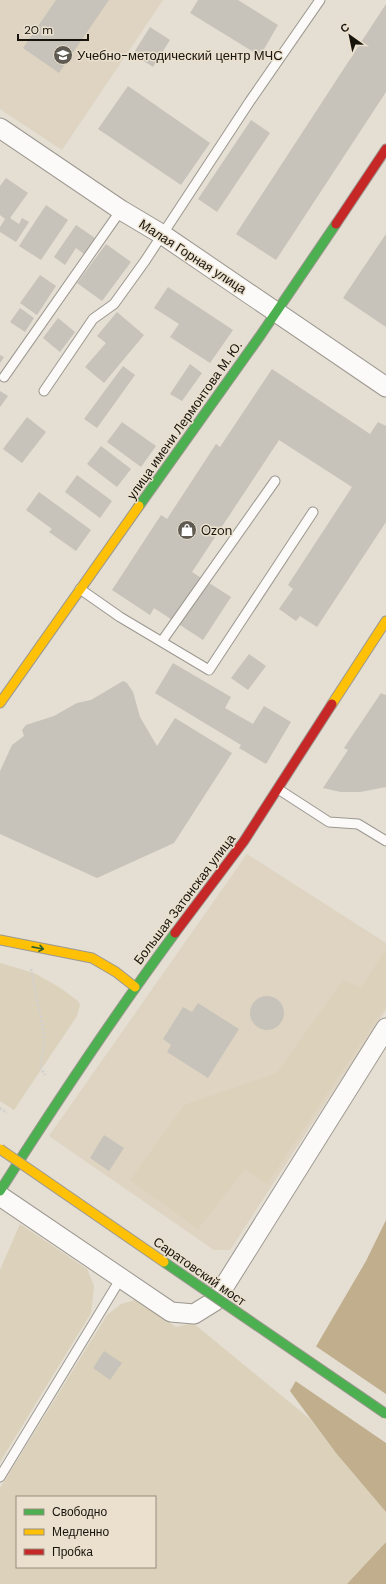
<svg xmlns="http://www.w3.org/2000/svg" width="386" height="1584" font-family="'DM Sans',sans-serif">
<rect width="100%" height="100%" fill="#e4ded3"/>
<path fill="#ded4c1" d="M0,0H163L62,150L0,109Z
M247,854L386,943V1010L230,1250H214L49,1136Z"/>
<path fill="#dcd1ba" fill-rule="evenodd" d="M386,949V1005L267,1184L245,1169L198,1229L130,1180L184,1105L277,1073L343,980L361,988Z
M0,963L34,973L59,987L78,1001L80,1005L77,1016L14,1110L0,1101Z
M20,1224L87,1269L94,1286L91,1313L0,1462V1270Z
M135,1300L176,1327L193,1323L310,1419L336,1453L386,1512V1542L347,1584H0V1488L107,1315L121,1304ZM17,1497H155V1567H17Z"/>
<path fill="#c0ae8c" d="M386,1220V1512L336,1453L290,1391L366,1261Z
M386,1542V1584H347Z"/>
<path fill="#e4ded3" d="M314,1345L386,1394V1443L294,1380Z"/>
<path fill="#c7c3ba" d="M56,0H109L59,73L23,48Z
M198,0H238L278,25L260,56L190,13Z
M386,4V92L276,260L236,234Z
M150,27L170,40L153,67L133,54Z
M128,86L210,143L181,185L98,129Z
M251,120L270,133L217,212L198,199Z
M6,178L28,193L10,218L19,224L22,218L29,222L16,242L0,232V227L5,219L0,215V186Z
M46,205L68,220L41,260L19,246Z
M76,225L95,238L84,254L76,248L65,265L54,257Z
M386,234V327L343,298Z
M106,244L131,262L102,301L77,283Z
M40,275L56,286L37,315L20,303Z
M168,287L233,330L210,363L170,337L179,324L154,308Z
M20,308L34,318L25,332L10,322Z
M117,312L144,335L104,383L85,367L106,343L97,336Z
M58,318L75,332L60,352L43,338Z
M0,355L4,357L0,363Z
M190,364L202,373L182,401L170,394Z
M123,366L135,375L97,428L84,419Z
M272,369L370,434L378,422L386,426V522L317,627L300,616L296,621L279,609L293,589L288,585L352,487L279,440L192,572L231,597L203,640L154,608L150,615L112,590L161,515L167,519L216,444L220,447Z
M0,391L8,396L0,407Z
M27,417L46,432L22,463L3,449Z
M122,422L156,446L141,467L107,442Z
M101,446L131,469L117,487L87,464Z
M77,475L112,501L100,518L65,492Z
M39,492L91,530L76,551L49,532L52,529L26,510Z
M249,654L266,666L248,690L231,678Z
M173,663L231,697L225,708L253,724L264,706L291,722L266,764L239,748L241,745L155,693Z
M123,681L127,683L133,692L140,717L157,746L175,718L232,753L174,843L97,878L0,834V771L12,745L24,736L22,730L26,725L54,716L77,703L91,700Z
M381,693L385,695L386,694V787L360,792H341L323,788L348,750L344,748Z
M250 1013a17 17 0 1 1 34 0a17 17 0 1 1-34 0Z
M198,1003L239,1029L208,1078L167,1052L171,1045L163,1039L183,1007L192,1012Z
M104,1135L124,1148L109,1171L90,1158Z
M104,1351L122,1363L110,1380L93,1368Z"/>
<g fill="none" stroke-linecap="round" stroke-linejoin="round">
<defs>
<path id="lane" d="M4,377L121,210
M44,391L93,319L114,304L145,261L250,101L320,0
M80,589L120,617L209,670L313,512
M162,641L275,481
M278,789L329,822L358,824L386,841
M0,1477L121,1278"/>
<path id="street" d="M0,128L121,210L163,235L386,387
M0,1196L171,1312L194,1314L215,1301L386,1028"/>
<path id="fast" d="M139,506L260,336L336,224
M0,1191C56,1103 113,1017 175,933"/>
<path id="slow" d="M0,703L139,506
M332,704L386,621
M0,940L92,958L116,972L135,987"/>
<path id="jam" d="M336,224L386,149
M175,933L244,841L332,704"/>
</defs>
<use href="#lane" stroke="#9c9890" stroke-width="11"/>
<use href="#street" stroke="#9c9890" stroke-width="21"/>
<use href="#fast" stroke="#9c9890" stroke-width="11"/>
<use href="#slow" stroke="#9c9890" stroke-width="11"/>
<use href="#jam" stroke="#9c9890" stroke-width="11"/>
<path stroke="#d2d0ce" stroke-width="2.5" stroke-dasharray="2 2" stroke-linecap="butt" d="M31,969L45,1039L40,1067L45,1075
M0,1108L7,1113"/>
<use href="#lane" stroke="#fbfaf8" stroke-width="9"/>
<use href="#street" stroke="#fbfaf8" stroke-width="19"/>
<use href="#fast" stroke="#4caf50" stroke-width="9"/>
<use href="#slow" stroke="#ffc107" stroke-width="9"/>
<use href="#jam" stroke="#c62828" stroke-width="9"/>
<defs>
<path id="fast-bridge" d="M164,1262L386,1414"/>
<path id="slow-bridge" d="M0,1149L164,1262"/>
</defs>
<use href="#fast-bridge" stroke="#9c9890" stroke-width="11" stroke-linecap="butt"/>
<use href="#slow-bridge" stroke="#9c9890" stroke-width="11" stroke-linecap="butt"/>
<use href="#fast-bridge" stroke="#4caf50" stroke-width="9"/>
<use href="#slow-bridge" stroke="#ffc107" stroke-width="9"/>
</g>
<defs><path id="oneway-shaft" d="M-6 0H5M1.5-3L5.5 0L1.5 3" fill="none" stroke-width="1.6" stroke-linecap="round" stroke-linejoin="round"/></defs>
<use stroke="#32612e" href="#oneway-shaft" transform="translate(38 948) rotate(11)"/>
<defs>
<symbol id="university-disc" viewBox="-11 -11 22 22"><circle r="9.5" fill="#5f5a52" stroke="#eae0cd"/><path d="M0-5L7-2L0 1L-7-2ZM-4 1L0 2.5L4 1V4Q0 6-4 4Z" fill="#fff"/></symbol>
<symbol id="shop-disc" viewBox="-11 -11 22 22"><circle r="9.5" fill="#5f5a52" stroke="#eae0cd"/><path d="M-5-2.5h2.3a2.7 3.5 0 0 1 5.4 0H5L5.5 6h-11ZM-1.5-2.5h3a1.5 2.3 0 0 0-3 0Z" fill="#fff"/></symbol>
</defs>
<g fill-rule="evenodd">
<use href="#university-disc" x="52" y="44" width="22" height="22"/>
<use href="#shop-disc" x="176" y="519" width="22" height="22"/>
</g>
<g text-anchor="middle" stroke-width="3" stroke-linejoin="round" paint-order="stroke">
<g font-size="13" fill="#17130d" stroke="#eae0cd" text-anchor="start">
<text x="77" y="60">Учебно-методический центр МЧС</text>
<text x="201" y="535">Ozon</text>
</g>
<g font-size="13" fill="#17130d" stroke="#eae0cd">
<text transform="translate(193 256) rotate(33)" y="5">Малая Горная улица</text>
<text transform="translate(184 420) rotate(-55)" y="5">улица имени Лермонтова М. Ю.</text>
<text transform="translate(184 899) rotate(-53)" y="5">Большая Затонская улица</text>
<text transform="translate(200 1271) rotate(35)" y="5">Саратовский мост</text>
</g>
</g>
<rect x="16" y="1496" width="140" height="72" fill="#eae0cd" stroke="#968e80"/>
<rect x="24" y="1509" width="20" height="6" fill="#4caf50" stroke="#968e80"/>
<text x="52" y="1516" font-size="12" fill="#17130d">Свободно</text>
<rect x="24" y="1529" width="20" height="6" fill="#ffc107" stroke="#968e80"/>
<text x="52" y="1536" font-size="12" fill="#17130d">Медленно</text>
<rect x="24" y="1549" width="20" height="6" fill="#c62828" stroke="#968e80"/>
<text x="52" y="1556" font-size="12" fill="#17130d">Пробка</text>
<g transform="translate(350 36) rotate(327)" stroke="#eae0cd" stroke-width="3" paint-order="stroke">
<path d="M0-3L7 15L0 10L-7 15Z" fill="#17130d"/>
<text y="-6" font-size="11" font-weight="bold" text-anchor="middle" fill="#17130d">С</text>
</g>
<path d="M18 34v6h70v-6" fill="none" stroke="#17130d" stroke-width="2"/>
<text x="24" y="34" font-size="12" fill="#17130d" stroke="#eae0cd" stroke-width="3" paint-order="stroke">20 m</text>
</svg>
